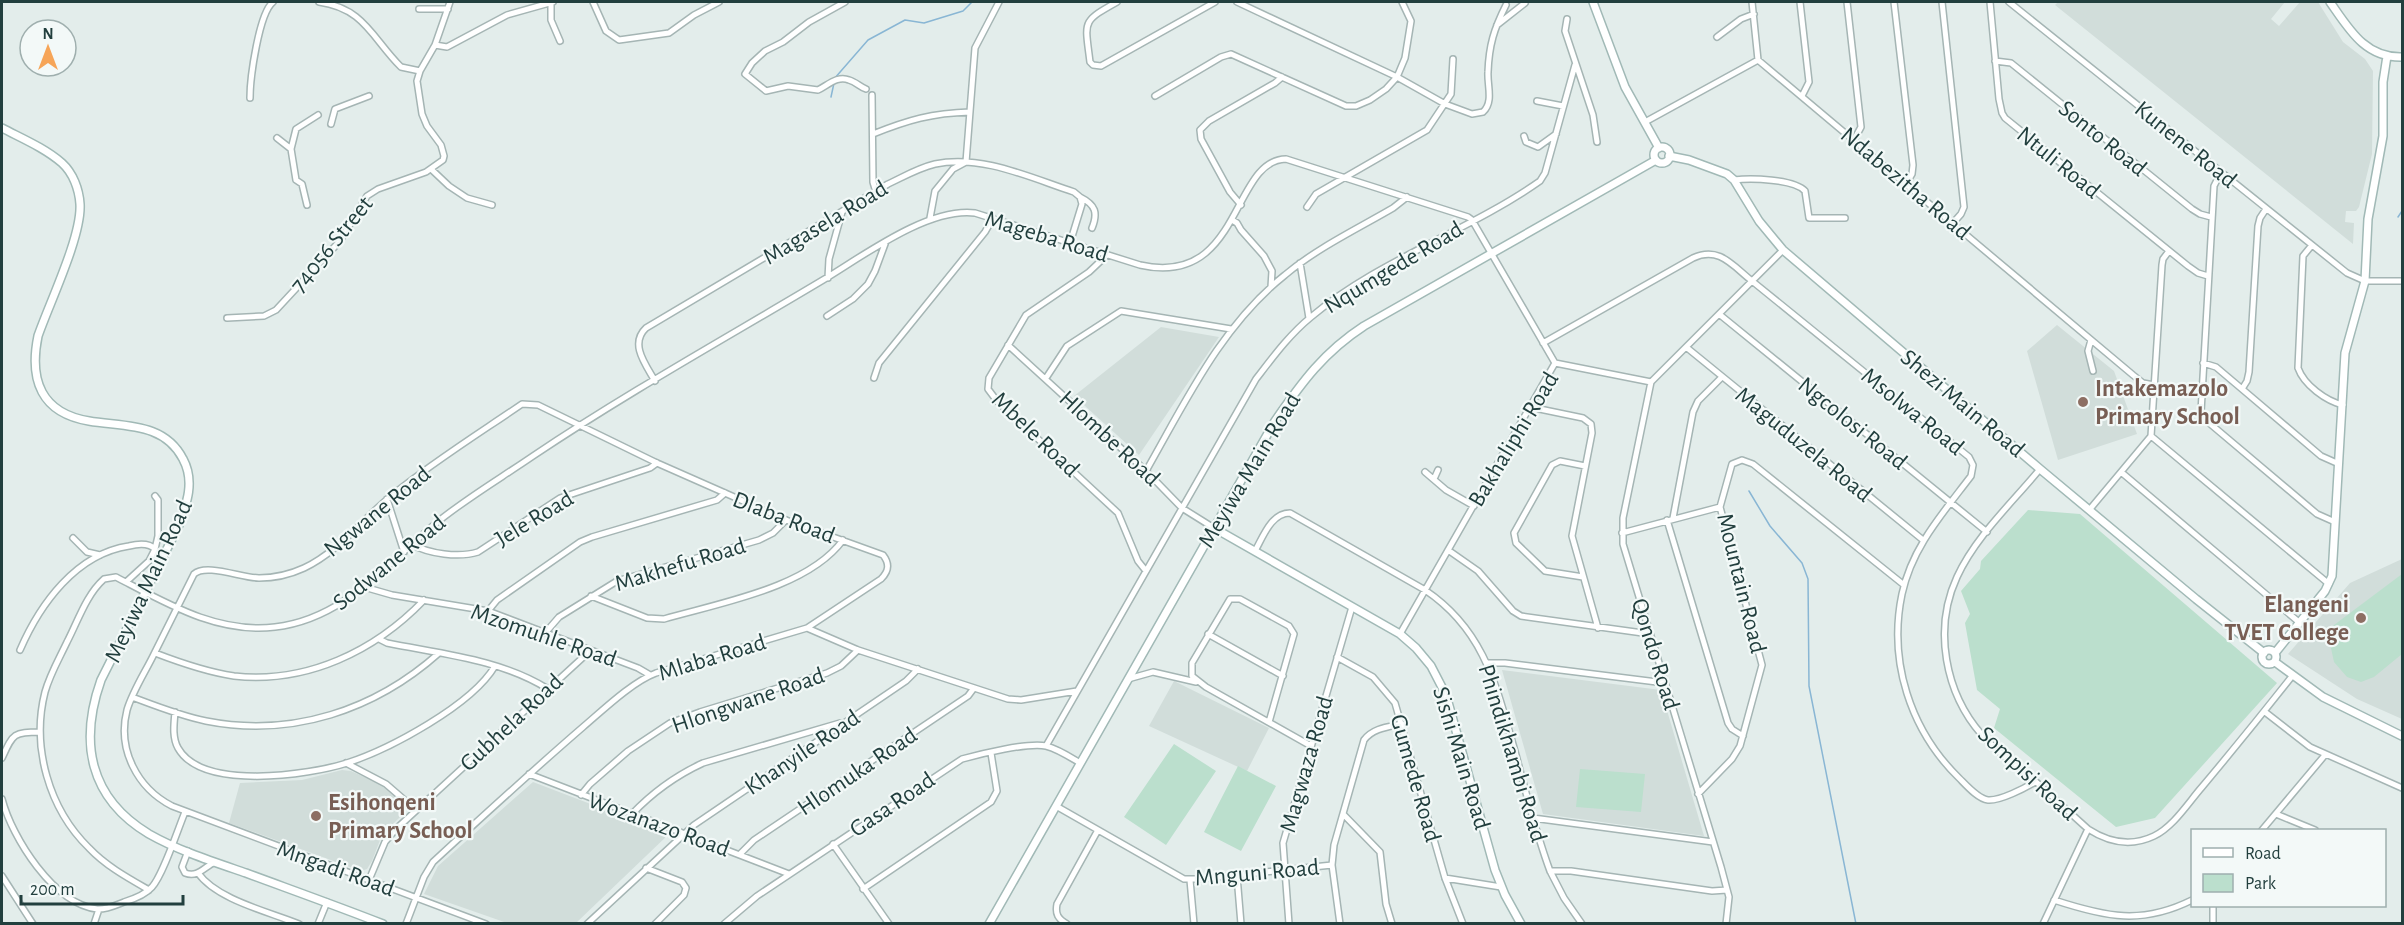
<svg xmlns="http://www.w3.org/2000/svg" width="2404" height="925" font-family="'Alegreya Sans',sans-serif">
<rect width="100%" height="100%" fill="#e3edeb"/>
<path fill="#d1ddda" d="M2058,2H2285L2271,19L2279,26L2300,2H2318L2343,42L2365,59L2373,71L2372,154L2359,207L2356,211H2346L2345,222L2354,223L2353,244L2055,5Z
M2057,325L2114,371L2137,434L2058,460L2027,351Z
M1161,327L1219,337L1139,455L1074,396Z
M2402,559V719L2357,699L2288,654L2350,583Z
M1502,670L1661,690L1704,836L1543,814Z
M1174,681L1269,728L1247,771L1149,726Z
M342,770L351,771L389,788L407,810L382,835L372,861L367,869L361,871L229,823L240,783L302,780Z
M533,782L669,834L576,923H507L424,894L438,866Z"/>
<path fill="#bbdfcd" d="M2028,510L2080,514L2277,683L2155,818L2116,827L1994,728L2000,709L1977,690L1965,623L1970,614L1961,591L1980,569L1981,561Z
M2402,574V654L2374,677L2361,682L2347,677L2334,662L2329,639L2334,625Z
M1174,744L1216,771L1166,845L1124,817Z
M1238,766L1276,786L1241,851L1204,832Z
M1580,769L1645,774L1641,812L1576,807Z"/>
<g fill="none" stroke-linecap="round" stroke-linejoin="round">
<path stroke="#89b6d4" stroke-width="1.5" d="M834,79L868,40L905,20L924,23L963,11L972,2
M831,97L834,83
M2398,217L2402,211
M1749,491L1770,526L1802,563L1808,579L1809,686L1856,924"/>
<defs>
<path id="street" d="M319,2C364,8 372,38 401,67L420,71
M593,2L606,31L619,40L669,33L694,15L719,2
M845,2L809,22L783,42L765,51L752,63L745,74L766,91L788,86L818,90C828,85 838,75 849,80C856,82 860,87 866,89
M1117,2C1081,22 1085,21 1090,62L1093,65L1101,66L1215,2
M1237,2L1397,77L1445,104L1472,114L1483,112C1494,102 1487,85 1488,72C1489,45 1494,29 1506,5
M1752,2L1758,60
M1800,2L1809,82L1802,96
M1847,2L1861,127L1854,140
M1894,2L1913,165L1912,174L1906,184
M1942,2L1964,207L1961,214L1953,223
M1990,2L1999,99L2002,113L2005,118L2188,266L2198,273L2208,276
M2009,2L2347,273L2365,281H2402
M551,3V20L560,41
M419,9H448
M1567,19L1565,31L1593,115L1597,142
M1497,25L1525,3
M1717,37L1741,19L1754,14
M435,45L447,47L507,15L553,2
M1995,61L2011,63L2192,209L2200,214L2211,217
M872,95L873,182L876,192
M1155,96L1221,57L1231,54L1346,106H1356L1370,100L1386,89L1397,77L1405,58L1411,21L1402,2
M250,98C250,78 259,13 273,2
M1537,101L1563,106
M1645,122L1758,60L2133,375L2143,383L2154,385
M331,124L335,109L369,96
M873,134C908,120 932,113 970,112
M1524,136L1526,142L1538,147L1556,134
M277,138L291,149L296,180L302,184L307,205
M291,149L296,129L318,115
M431,169L449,186L467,198L492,205
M2221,172L2214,186L2201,412L2208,422L2317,514L2335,522
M1734,180C1751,178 1794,179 1805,191L1809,218H1845
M1080,197C1096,205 1098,213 1092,228
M1241,205L1230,192L1201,139L1200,130L1209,121L1275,83L1282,77
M1307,207L1316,194L1427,130L1451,94L1453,59
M2266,209L2260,218L2258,226L2249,372L2247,381L2242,389L2321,456L2339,464
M930,218L935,191L953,169L966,162L975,48L999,2
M1232,220L1237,223L1241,230L1264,256L1272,271L1271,287
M2312,245L2303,256L2298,368C2304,385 2326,401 2343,405
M1107,255L1089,272L1026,315L989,378L988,389L997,401L1118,513L1138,561L1146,571
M1300,263L1309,318
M828,278L829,259L842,212
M1719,314L1987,532
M827,316L853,299L868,284L875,271L885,244
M227,318L264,316L276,310L340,241L367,196L378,189L426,172L443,160L444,156L441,145L427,126L422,114L417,81L420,71L435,45L450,2
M2091,340L2088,351L2093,371
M1543,343L1693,258C1719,246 1732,265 1752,281L1969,457L1973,465L1971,476C1943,513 1912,547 1902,594C1888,661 1910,730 1959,778C1966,785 1978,799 1988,800C2000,801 2025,788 2035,782
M1008,345L1146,471L1182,508L1214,528
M1686,347L1923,540
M2203,363L2216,367L2242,389
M874,378L879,363L985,232L993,218
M1046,378L1067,346L1121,311L1231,329
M655,381C646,365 629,344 646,328L888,184C903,177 918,168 935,164C981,154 1031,178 1074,192L1080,197L1082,204L1070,243
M1651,382L1623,518V544L1721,867L1729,897L1726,924
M1530,407L1583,418L1591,424L1592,433L1572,536L1598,628
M2151,436L2329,584
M2040,469C2012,503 1976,536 1957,577C1933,629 1945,693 1982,735C1997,752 2016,766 2034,780C2052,796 2070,813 2088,829C2108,842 2131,847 2154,836C2174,826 2188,803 2202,787C2233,750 2263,713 2293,675
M1146,471C1186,401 1221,326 1285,275C1317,248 1357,229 1393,208L1407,197
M1425,472L1446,490L1474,506
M2121,472L2300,623
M1434,479L1438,470
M387,499L404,552
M2090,509L2151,436L2162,265L2163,259L2169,251
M1673,518L1693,412L1698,401L1722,377
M1667,520L1728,723L1732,729L1743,736
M1622,533L1720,507
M73,538L87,552L100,555
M411,544C429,554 459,558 478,552L560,498L650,468L657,463
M155,549L158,536V500L155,496
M1448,550L1478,571L1513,611L1521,616L1650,634
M1255,551C1263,537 1271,513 1290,513L1425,590C1486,631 1497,689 1516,755C1526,794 1536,833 1550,871L1564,898L1582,924
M1583,577L1545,571L1516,543L1514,533L1552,465L1560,461L1585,466
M364,587L392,595L488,611L638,668L650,675
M591,596L647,618L664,619C719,603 808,588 843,540
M488,611L497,600L580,542L592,537L717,500L725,493
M546,632L559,617L617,581L759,540L773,533L786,520
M1208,634L1283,676
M1400,634L1555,363L1651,382L1783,250
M379,639L387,643C441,654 500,659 548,689
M20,650C40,604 76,554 129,546C137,544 148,542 155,549L149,561L126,582
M155,653C181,663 207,672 234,676C307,684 375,651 424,600
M1337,657L1373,677L1395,703L1445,878L1463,924
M1488,663H1505L1665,683
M1128,679L1153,672L1196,682
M132,697C156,706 181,716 206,721C292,738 375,710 439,653
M175,712C174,724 172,737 178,748C202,791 309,775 347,763C390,749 472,705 495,666
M2265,712L2310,747L2402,788
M1269,722L1294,634L1289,626L1240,599H1230L1192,663V676L1206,687L1311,746
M1046,746L1256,379C1273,357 1289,335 1311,317C1377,261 1469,231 1540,181L1545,173L1575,65
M2,758C13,734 13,732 40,732
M346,763L386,784L416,810
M529,774L789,874
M1698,794L1732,759L1740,746L1762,665L1720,507L1732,464L1742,460L1753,464L1904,585
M581,795L590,784L628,751L670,723L700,712L827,673L841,666L858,650
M2,799C12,838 54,904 97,909C106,910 116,905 124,902C134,899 145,895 152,887C163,875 178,829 185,812
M1056,806L1184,879H1198L1332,865
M632,814C652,793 677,775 703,763L840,723
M1343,814L1380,852L1386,904L1392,924
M2276,814L2315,830
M1533,818L1713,842
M2262,830L2325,755
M833,844L889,924
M188,851L182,867L185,873C198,878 204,867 215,862
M740,854L754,840L968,696L974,688
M646,868L682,882L686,888L684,895L655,924
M1550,871H1571L1712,891L1727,890
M198,873C217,900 270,912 299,924
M2,876L33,924
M1237,876L1241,924
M1445,878L1501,887
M369,880L385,842L396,829L591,650
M1190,880L1194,924
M863,889L991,802L997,791L991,753
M149,890C128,878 106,866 89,848C49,809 31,747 45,692C50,674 59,659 67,642C78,621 86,595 104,579L116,577C166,603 217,634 275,627C344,619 385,565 435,524C465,499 501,478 533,456C627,393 726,338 823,280C863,256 928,207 975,213L1140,265C1242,288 1231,160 1286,159L1468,217L1472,220L1555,363
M2054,900C2106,917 2142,925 2192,900
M94,924L99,909
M318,924L327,902
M406,924L424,877L433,862C483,816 532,771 583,727C603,710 632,682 656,673L807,628L858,650L1008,699L1021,700L1077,691
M486,924L172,806C137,788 117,749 127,710C133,690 146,671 155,652C168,626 181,600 194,574C206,563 242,578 259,578C274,578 291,574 304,568C338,552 363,519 391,496C433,462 478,434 522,404L538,405L657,463L725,493L786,520L883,555C890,564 889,571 881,579L807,628
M587,924L694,825L906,681L918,669
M724,924L757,896L962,759C980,754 1029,742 1046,746C1058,749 1070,757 1080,763
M1067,924C1058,919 1055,914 1057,904L1098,830
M1289,924L1283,843L1352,607
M1340,924L1332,865L1334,845L1364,740C1373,728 1388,727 1402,724
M2043,924L2088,829
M2213,924V906"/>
<path id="secondary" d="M1593,2L1625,87L1659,148
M2330,2C2349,29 2365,58 2402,57
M2,128C21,138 45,148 62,163C73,173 79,189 80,204C82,236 49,304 38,336C29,380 41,413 89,421C124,427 164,422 183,459C195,481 187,503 179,525L101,680C79,742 89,798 149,834C179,851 214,862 246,873C292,890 337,906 383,924
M1654 155a8 8 0 1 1 16 0a8 8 0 1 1-16 0Z
M1669,156L1689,160L1727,174L1734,180L1759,221L1783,250L2040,469L2196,599L2264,653
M1214,528L1400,634L1416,648L1431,666L1446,695L1495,870L1505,895L1521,924
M2262 657a7 7 0 1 1 14 0a7 7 0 1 1-14 0Z
M2275,653L2325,591L2332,576L2345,353L2365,281L2368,219L2383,136V82L2387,56
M2275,662L2323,697L2402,736
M989,924L1275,421C1302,382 1324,352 1364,326L1656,160"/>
</defs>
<use href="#street" stroke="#a5b5b4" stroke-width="8"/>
<use href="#secondary" stroke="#a1b9b6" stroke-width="10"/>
<use href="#street" stroke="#fff" stroke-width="5"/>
<use href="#secondary" stroke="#fff" stroke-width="7"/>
</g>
<g fill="#8d6e63" stroke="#f3f9f8" stroke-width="2">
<circle cx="2083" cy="402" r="6"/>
<circle cx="2361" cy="618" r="6"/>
<circle cx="316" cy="816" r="6"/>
</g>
<g text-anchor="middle" stroke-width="4.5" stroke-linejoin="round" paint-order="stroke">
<g font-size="24" fill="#223f3e" stroke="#f3f9f8">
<text transform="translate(2103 138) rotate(39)" y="8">Sonto Road</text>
<text transform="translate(2186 144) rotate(39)" y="8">Kunene Road</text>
<text transform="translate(2059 162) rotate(39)" y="8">Ntuli Road</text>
<text transform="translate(1906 183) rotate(40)" y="8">Ndabezitha Road</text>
<text transform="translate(825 222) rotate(-31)" y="8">Magasela Road</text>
<text transform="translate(1047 236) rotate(17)" y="8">Mageba Road</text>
<text transform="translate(331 244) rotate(-51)" y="8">74056 Street</text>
<text transform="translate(1393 267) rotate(-31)" y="8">Nqumgede Road</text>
<text transform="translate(1963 403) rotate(40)" y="8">Shezi Main Road</text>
<text transform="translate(1913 411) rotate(39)" y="8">Msolwa Road</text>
<text transform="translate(1853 423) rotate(39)" y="8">Ngcolosi Road</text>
<text transform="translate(1036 434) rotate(44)" y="8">Mbele Road</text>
<text transform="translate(1110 438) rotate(43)" y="8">Hlombe Road</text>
<text transform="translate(1513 439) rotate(-59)" y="8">Bakhaliphi Road</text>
<text transform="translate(1804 444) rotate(39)" y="8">Maguduzela Road</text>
<text transform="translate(1249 470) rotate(-59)" y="8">Meyiwa Main Road</text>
<text transform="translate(377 511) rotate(-39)" y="8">Ngwane Road</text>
<text transform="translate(784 517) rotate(21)" y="8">Dlaba Road</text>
<text transform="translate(534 518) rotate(-31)" y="8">Jele Road</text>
<text transform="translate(389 562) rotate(-39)" y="8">Sodwane Road</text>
<text transform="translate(680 564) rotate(-17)" y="8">Makhefu Road</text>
<text transform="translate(148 581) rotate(-65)" y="8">Meyiwa Main Road</text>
<text transform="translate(1742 583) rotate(76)" y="8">Mountain Road</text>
<text transform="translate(544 635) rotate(19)" y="8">Mzomuhle Road</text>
<text transform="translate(1656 654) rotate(73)" y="8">Qondo Road</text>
<text transform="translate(712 657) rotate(-17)" y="8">Mlaba Road</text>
<text transform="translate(748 700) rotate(-19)" y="8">Hlongwane Road</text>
<text transform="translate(511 722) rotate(-43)" y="8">Gubhela Road</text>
<text transform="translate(802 752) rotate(-34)" y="8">Khanyile Road</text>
<text transform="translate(1513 753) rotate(73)" y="8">Phindikhambi Road</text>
<text transform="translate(1462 758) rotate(73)" y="8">Sishi Main Road</text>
<text transform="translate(1306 764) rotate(-74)" y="8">Magwaza Road</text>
<text transform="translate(857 771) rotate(-34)" y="8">Hlomuka Road</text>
<text transform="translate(2028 773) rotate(43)" y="8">Sompisi Road</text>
<text transform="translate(1416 778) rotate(74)" y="8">Gumede Road</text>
<text transform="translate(892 804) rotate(-34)" y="8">Gasa Road</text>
<text transform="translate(659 824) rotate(20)" y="8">Wozanazo Road</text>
<text transform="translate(336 868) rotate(20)" y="8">Mngadi Road</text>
<text transform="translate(1257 872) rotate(-5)" y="8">Mnguni Road</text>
</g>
<g font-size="24" font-weight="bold" fill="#785e54" stroke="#f3f9f8" text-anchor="start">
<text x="2095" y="396">Intakemazolo<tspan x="2095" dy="28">Primary School</tspan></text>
<text x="2349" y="612" text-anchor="end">Elangeni<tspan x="2349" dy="28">TVET College</tspan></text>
<text x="328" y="810">Esihonqeni<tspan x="328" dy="28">Primary School</tspan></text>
</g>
</g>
<rect width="2404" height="925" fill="none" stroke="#223f3e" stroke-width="6"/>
<rect x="2191" y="829" width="195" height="78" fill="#f3f9f8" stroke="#9fafae" stroke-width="1.5"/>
<rect x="2203" y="848" width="30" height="9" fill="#ffffff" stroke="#9fafae" stroke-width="1.5"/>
<text x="2245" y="859" font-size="18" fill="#223f3e">Road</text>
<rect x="2203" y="874" width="30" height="18" fill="#bbdfcd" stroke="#9fafae" stroke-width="1.5"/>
<text x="2245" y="889" font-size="18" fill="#223f3e">Park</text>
<g transform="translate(48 48)"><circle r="28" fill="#f3f9f8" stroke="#9fafae" stroke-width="1.5"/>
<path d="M0-4.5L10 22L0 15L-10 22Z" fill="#f6a558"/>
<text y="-9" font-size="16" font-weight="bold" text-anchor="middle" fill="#223f3e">N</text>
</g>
<path d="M21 895v9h162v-9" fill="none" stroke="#223f3e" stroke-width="3"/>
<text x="30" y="895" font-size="18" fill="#223f3e" stroke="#f3f9f8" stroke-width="4.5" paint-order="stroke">200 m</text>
</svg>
